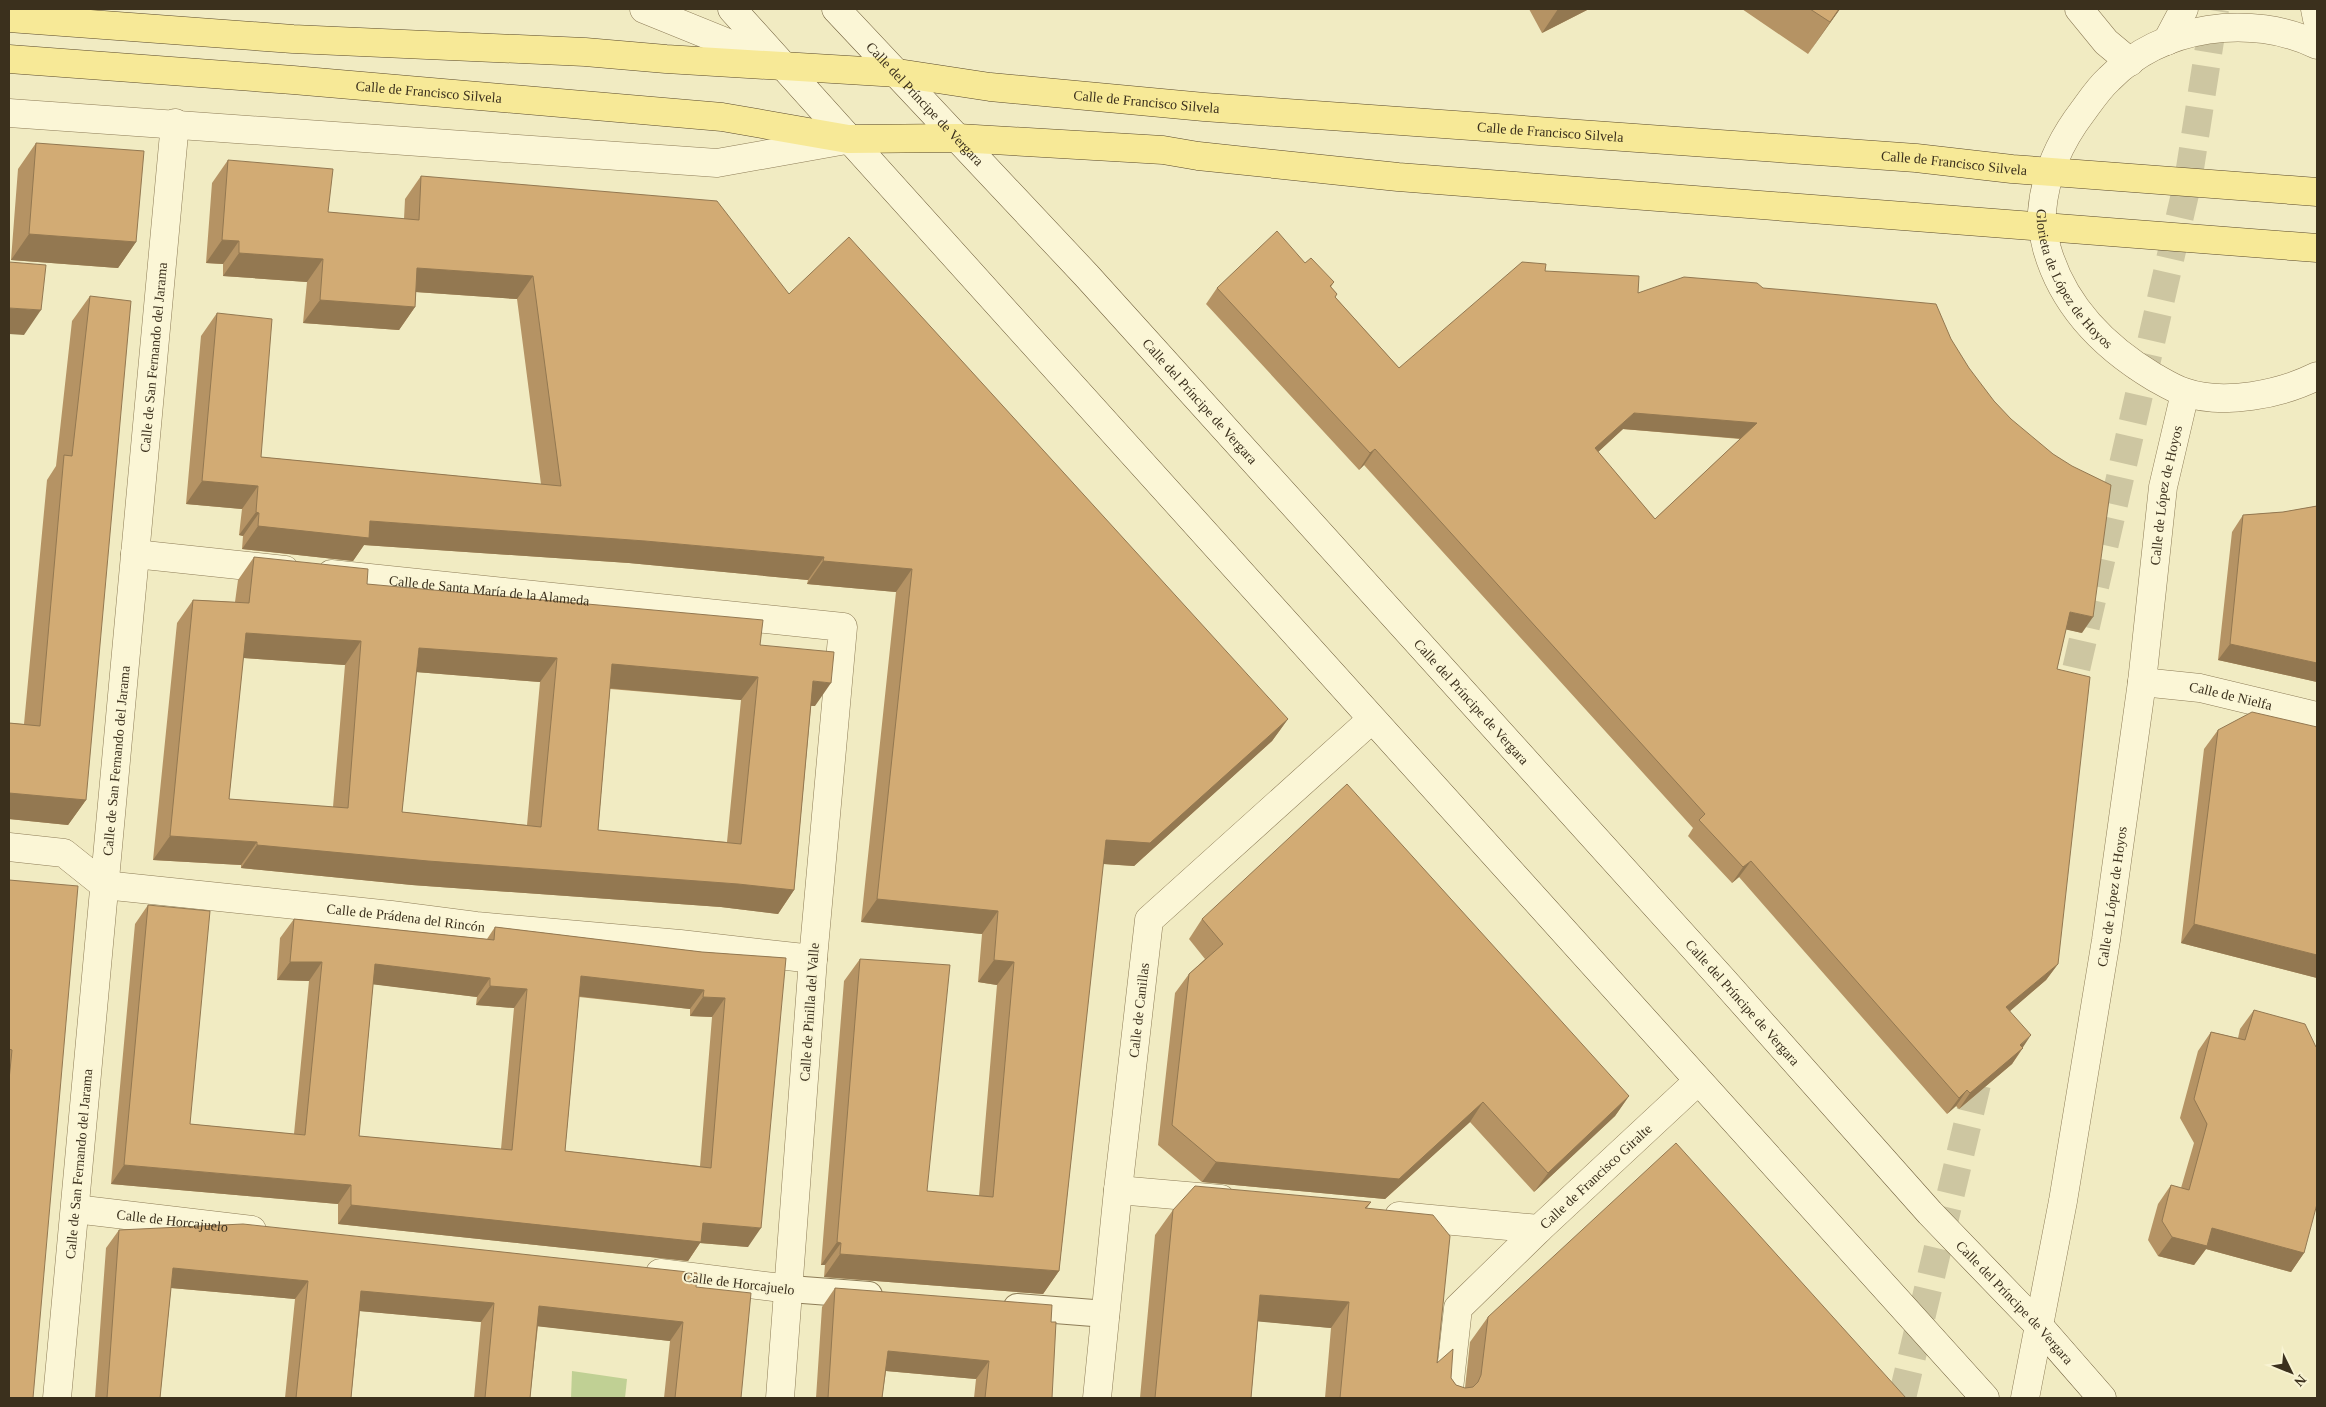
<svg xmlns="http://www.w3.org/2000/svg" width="2326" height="1407" font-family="Georgia,serif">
<rect width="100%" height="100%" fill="#f1ebc2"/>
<path fill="#c0d094" d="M572,1371L627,1379L625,1398H571Z"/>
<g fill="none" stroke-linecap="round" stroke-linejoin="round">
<path stroke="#cdc6a1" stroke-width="28" stroke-dasharray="28 14" stroke-linecap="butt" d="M2067,709L2188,181L2215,9
M1902,1398L1983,1059"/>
<defs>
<path id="pedestrian" d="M790,1289L869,1295
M1017,1307L1106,1314"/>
<g id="minor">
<path d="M644,9L780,64"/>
<path d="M2079,9L2106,42L2130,62"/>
<path d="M9,113L717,163L846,140"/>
<path d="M135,554L285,570"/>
<path id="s1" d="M331,574L843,627L813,959L780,1398"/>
<path id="s2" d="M2142,682L2200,688L2317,716"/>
<path id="s3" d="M9,847L64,853L104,885L391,915L476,926L680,944L813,959"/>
<path d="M1118,1190L1221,1199"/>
<path id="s4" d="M75,1209L252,1230"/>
<path id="s5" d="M1399,1216L1539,1229L1698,1081"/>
<path d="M660,1273L790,1289"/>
<path id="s6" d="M57,1398L175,123"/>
<path id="s7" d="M1097,1398L1118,1190L1149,920L1371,720"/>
<path d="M1448,1398L1458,1308L1539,1229"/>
</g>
<g id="tertiary">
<path d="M2315,9L2317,19"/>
<path d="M2167,41L2184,9"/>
<path id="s8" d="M2317,45C2251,13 2162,25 2109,79C2099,88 2091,100 2083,111C2060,141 2045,173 2042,212C2041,224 2044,237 2047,249C2063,305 2104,347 2154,377C2163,382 2174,389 2184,392C2224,406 2281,394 2317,376"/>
<path id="s9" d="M2025,1398L2063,1201L2106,940L2142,682L2163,487L2185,393"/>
</g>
<g id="secondary">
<path d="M732,9L1985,1398"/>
<path id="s10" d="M836,9L1087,276L1723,980L1930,1213L2040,1327L2102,1398"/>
</g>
<g id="primary">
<path id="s11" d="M9,18L293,39L585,52L666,59L898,73L990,87L1204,107L1916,158L2012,169L2317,192"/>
<path id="s12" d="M9,59L293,80L722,117L848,139L958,138L1163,150L1198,156L1398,177L2317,248"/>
</g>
</defs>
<use href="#pedestrian" stroke="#8d7c57" stroke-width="28"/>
<use href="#minor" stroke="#8d7c57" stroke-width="29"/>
<use href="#tertiary" stroke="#8d7c57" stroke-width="29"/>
<use href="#secondary" stroke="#6e5d3a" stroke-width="29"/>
<use href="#primary" stroke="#5a492c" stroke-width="29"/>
<use href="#pedestrian" stroke="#fbf6d6" stroke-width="26"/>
<use href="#minor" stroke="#fbf6d6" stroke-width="28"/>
<use href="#tertiary" stroke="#fbf6d6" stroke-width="28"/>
<use href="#secondary" stroke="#fbf6d6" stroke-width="28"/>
<use href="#primary" stroke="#f7e997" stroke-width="28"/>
</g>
<path fill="#b59364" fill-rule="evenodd" d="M1529,9H1589L1542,33Z
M1742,9H1840L1808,54Z
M36,143L136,242L118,268L11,260L18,169Z
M228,160L328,212L404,219L405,199L421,176L789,294L1288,719L1272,741L1134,866L1103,864L1059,1271L1043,1294L824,1277L825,1265H821L844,981L860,959L927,1191L979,1196L997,985L978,982L982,934L861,922L896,592L807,584L808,580L629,563L364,545L353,561L242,549L243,536L239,535L242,509L186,504L201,336L217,313L261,457L541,484L517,299L416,292L415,307L399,330L303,323L307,282L223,276V264L206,263L212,183Z
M1545,271L1638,293L2082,633L2066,629L2057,669L2058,964L2046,980L2010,1011L2023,1048L2012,1064L1959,1109L1956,1106L1947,1114L1739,877L1732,883L1688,836L1693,828L1364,465L1359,470L1206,304L1217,288L1334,282L1331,287L1337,294L1335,297L1399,368ZM1623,429L1740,439L1655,519L1598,452Z
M90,296L86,800L68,825L9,819V723L24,724L47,480L56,466L72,321Z
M2317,506V682L2218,660L2232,532L2243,515L2283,512Z
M254,557L367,584L760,645L815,706H811L794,890L778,914L721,907L412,885L241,868V865L153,860L177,623L193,600L235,602L238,580ZM243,658L345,665L333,807L229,799ZM416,672L540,682L527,825L402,812ZM610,689L741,700L727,842L598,830Z
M2317,727V978L2181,943L2204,749L2218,730Z
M9,880L33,1398H9Z
M148,905L190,1124L294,1134L309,981L277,980L280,938L294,919L487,939L495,927L702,952L786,958L748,1247L700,1243L688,1261L338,1224V1204L111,1184L135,924ZM373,984L477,997L476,1005L514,1008L501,1149L359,1136ZM579,997L690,1009V1016L712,1017L700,1166L565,1151Z
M1202,919L1629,1096L1615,1116L1534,1192L1470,1122L1385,1199L1202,1182L1158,1145L1175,993L1189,974L1205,959L1189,939Z
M2254,1010L2304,1253L2291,1272L2206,1249L2194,1265L2158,1256L2148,1240L2158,1204L2171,1185L2181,1188L2194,1143L2180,1118L2198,1051L2211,1032L2238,1038L2240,1029Z
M1371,1202L1367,1208L1437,1363L1451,1378L1456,1385L1465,1388L1470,1342L1488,1317L1906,1398H1325L1331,1328L1258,1321L1251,1398H1140L1155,1235L1173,1210Z
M119,1230L696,1287L741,1398H664L670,1341L538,1326L530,1398H474L481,1322L360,1311L351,1398H285L295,1299L171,1288L160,1398H95L106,1248Z
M835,1288L1051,1322L1052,1398H974L976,1379L886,1371L882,1398H816L822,1307Z"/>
<path fill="#937851" d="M1558,9H1589L1542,33Z
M1839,9H1840L1808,54Z
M29,234L136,242L118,268L11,260Z
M222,240L239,241L223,264L206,263Z
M239,253L323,259L307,282L223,276Z
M417,268L533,276L517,299L401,291Z
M320,300L415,307L399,330L303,323Z
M9,308L41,310L24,335L9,334Z
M1634,413L1757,423L1746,439L1623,429L1584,465L1595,448Z
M1375,449L1364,465L1359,470L1370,453Z
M202,481L258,486L242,509L186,504Z
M256,512L259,513L243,536L239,535Z
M370,521L645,541L824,557L808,580L629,563L364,545L353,561L242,549L258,526Z
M823,561L912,569L896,592L807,584Z
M2070,612L2093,617L2082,633L2059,628Z
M246,633L361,641L345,665L230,657Z
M2230,644L2317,663V682L2218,660Z
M419,648L557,658L540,682L403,671Z
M612,664L758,677L741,700L596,687Z
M813,681L831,683L815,706L797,705Z
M1288,719L1272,741L1134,866L1090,863L1106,840Z
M9,793L86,800L68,825L9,819Z
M170,836L257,842L241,865L153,860Z
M257,845L738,884L794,890L778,914L721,907L412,885L241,868Z
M1751,861L1739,877L1732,883L1743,867Z
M877,899L998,911L982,934L861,922Z
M2194,924L2317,955V978L2181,943Z
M994,960L1014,962L997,985L978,982Z
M290,962H322L309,981L277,980Z
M375,964L490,978L477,997L362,983Z
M2058,964L2046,980L1995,1024L2006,1007Z
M581,976L704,990L690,1009L568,995Z
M490,986L527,989L514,1008L476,1005Z
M703,997L725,998L712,1017L690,1016Z
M2031,1035L2012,1064L1959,1109L1970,1093Z
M1967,1090L1956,1106L1947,1114L1959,1098Z
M1629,1096L1615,1116L1534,1192L1548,1173Z
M1483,1102L1470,1122L1385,1199L1202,1182L1216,1162Z
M124,1165L351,1185L338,1204L111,1184Z
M351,1205L703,1223L761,1228L748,1247L700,1243L688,1261L338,1224Z
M2212,1228L2304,1253L2291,1272L2206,1249L2194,1265L2158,1256L2172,1237Z
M837,1242L841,1243L825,1265H821Z
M840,1254L1059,1271L1043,1294L824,1277Z
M173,1268L308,1281L295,1299L160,1287Z
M361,1291L494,1303L481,1322L348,1310Z
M1260,1295L1349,1302L1331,1328L1243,1320Z
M539,1306L683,1322L670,1341L526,1325Z
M888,1351L989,1361L976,1379L875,1370Z"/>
<path fill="#d2ab74" stroke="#937851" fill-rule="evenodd" d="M1810,9H1839L1830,22Z
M36,143L144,151L136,242L29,234Z
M228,160L333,169L328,212L419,220L421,176L717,201L789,294L849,237L1288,719L1150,843L1106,840L1059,1271L840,1254L841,1243L837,1242L860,959L950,965L927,1191L993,1197L1014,962L994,960L998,911L877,899L912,569L823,561L824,557L645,541L370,521L369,538L258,526L259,513L256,512L258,486L202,481L217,313L272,319L261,457L561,486L533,276L417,268L415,307L320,300L323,259L239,253V241L222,240Z
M1277,231L1305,263L1311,258L1334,282L1330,286L1337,294L1335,297L1399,368L1522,262L1546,264L1545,271L1639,276L1638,293L1684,277L1757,283L1763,288L1798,291L1936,304L1951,339L1969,368L1994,401L2011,419L2053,454L2072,466L2111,485L2093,617L2070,612L2057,669L2090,677L2058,964L2006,1007L2031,1035L2020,1045L2023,1048L1970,1093L1967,1090L1959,1098L1751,861L1743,867L1699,820L1705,814L1375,449L1370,453L1217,288ZM1634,413L1757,423L1655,519L1595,448Z
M9,262L46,265L41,310L9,308Z
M90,296L131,301L86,800L9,793V723L40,726L64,455L72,456Z
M2317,506V663L2230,644L2243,515L2283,512Z
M254,557L368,569L367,584L763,620L760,645L834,652L831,683L813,681L794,890L738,884L428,861L257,845V842L170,836L193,600L249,603ZM246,633L361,641L348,808L229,799ZM419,648L557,658L541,827L402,812ZM612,664L758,677L741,844L598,830Z
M2252,712L2317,727V955L2194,924L2218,730Z
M1347,784L1629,1096L1548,1173L1483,1102L1399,1179L1216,1162L1172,1125L1189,974L1223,944L1202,919Z
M9,880L78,886L33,1398H9V1080L12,1050L9,1049Z
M148,905L210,911L190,1124L305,1135L322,962H290L294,919L494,940L495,927L702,952L786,958L761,1228L703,1223L701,1242L351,1205V1185L124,1165ZM375,964L490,978V986L527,989L512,1150L359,1136ZM581,976L704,990L703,997L725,998L711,1168L565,1151Z
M2254,1010L2305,1024L2316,1047L2317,1046V1204L2304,1253L2212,1228L2207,1246L2172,1237L2162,1221L2171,1185L2189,1190L2207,1124L2194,1099L2211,1032L2245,1040Z
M1676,1143L1906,1398H1340L1349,1302L1260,1295L1251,1398H1155L1173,1210L1195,1186L1371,1202L1365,1208L1433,1215L1450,1236L1437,1363L1453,1349L1451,1378L1456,1385L1465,1388L1473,1387L1478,1382L1481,1375L1488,1317Z
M243,1224L697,1273L696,1287L751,1293L741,1398H675L683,1322L539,1306L530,1398H485L494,1303L361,1291L351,1398H296L308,1281L173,1268L160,1398H107L119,1230Z
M835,1288L1052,1305L1051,1322H1056L1052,1398H985L989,1361L888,1351L882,1398H828Z"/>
<g text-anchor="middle" stroke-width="4" stroke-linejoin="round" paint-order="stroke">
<g font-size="14" fill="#3b301d" stroke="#f8f3d2">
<text dy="5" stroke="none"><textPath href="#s12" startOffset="421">Calle de Francisco Silvela</textPath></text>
<text dy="5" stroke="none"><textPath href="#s11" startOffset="1141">Calle de Francisco Silvela</textPath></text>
<text dy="5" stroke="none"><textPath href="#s10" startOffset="130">Calle del Príncipe de Vergara</textPath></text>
<text dy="5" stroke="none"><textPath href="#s11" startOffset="1546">Calle de Francisco Silvela</textPath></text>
<text dy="5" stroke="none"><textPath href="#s11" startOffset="1951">Calle de Francisco Silvela</textPath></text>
<text dy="5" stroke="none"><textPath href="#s8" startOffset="452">Glorieta de López de Hoyos</textPath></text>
<text dy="5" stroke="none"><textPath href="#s6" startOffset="1045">Calle de San Fernando del Jarama</textPath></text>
<text dy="5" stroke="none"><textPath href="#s10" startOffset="535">Calle del Príncipe de Vergara</textPath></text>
<text dy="5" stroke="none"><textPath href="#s9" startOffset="914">Calle de López de Hoyos</textPath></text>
<text dy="5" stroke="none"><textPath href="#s1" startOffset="159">Calle de Santa María de la Alameda</textPath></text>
<text dy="5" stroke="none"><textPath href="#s2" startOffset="90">Calle de Nielfa</textPath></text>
<text dy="5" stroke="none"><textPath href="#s10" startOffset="940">Calle del Príncipe de Vergara</textPath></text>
<text dy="5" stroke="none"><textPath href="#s6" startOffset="640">Calle de San Fernando del Jarama</textPath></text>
<text dy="5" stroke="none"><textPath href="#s9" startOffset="509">Calle de López de Hoyos</textPath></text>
<text dy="5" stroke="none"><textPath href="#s3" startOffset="410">Calle de Prádena del Rincón</textPath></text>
<text dy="5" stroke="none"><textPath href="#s10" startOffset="1345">Calle del Príncipe de Vergara</textPath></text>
<text dy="5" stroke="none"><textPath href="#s7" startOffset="390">Calle de Canillas</textPath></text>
<text transform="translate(809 1012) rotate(-86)" y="5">Calle de Pinilla del Valle</text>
<text dy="5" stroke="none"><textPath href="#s6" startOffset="235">Calle de San Fernando del Jarama</textPath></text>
<text dy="5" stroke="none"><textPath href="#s5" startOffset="218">Calle de Francisco Giralte</textPath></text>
<text dy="5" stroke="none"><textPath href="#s4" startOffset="98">Calle de Horcajuelo</textPath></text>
<text transform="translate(739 1283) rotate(7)" y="5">Calle de Horcajuelo</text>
<text dy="5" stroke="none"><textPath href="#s10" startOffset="1750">Calle del Príncipe de Vergara</textPath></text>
</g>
</g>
<rect width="2326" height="1407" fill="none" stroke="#3b301d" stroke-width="20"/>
<g transform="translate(2291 1372) rotate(133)" stroke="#f8f3d2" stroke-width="4" paint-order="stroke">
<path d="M0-4L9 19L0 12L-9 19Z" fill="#3b301d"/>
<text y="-8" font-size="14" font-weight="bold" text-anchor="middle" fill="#3b301d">N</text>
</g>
</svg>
